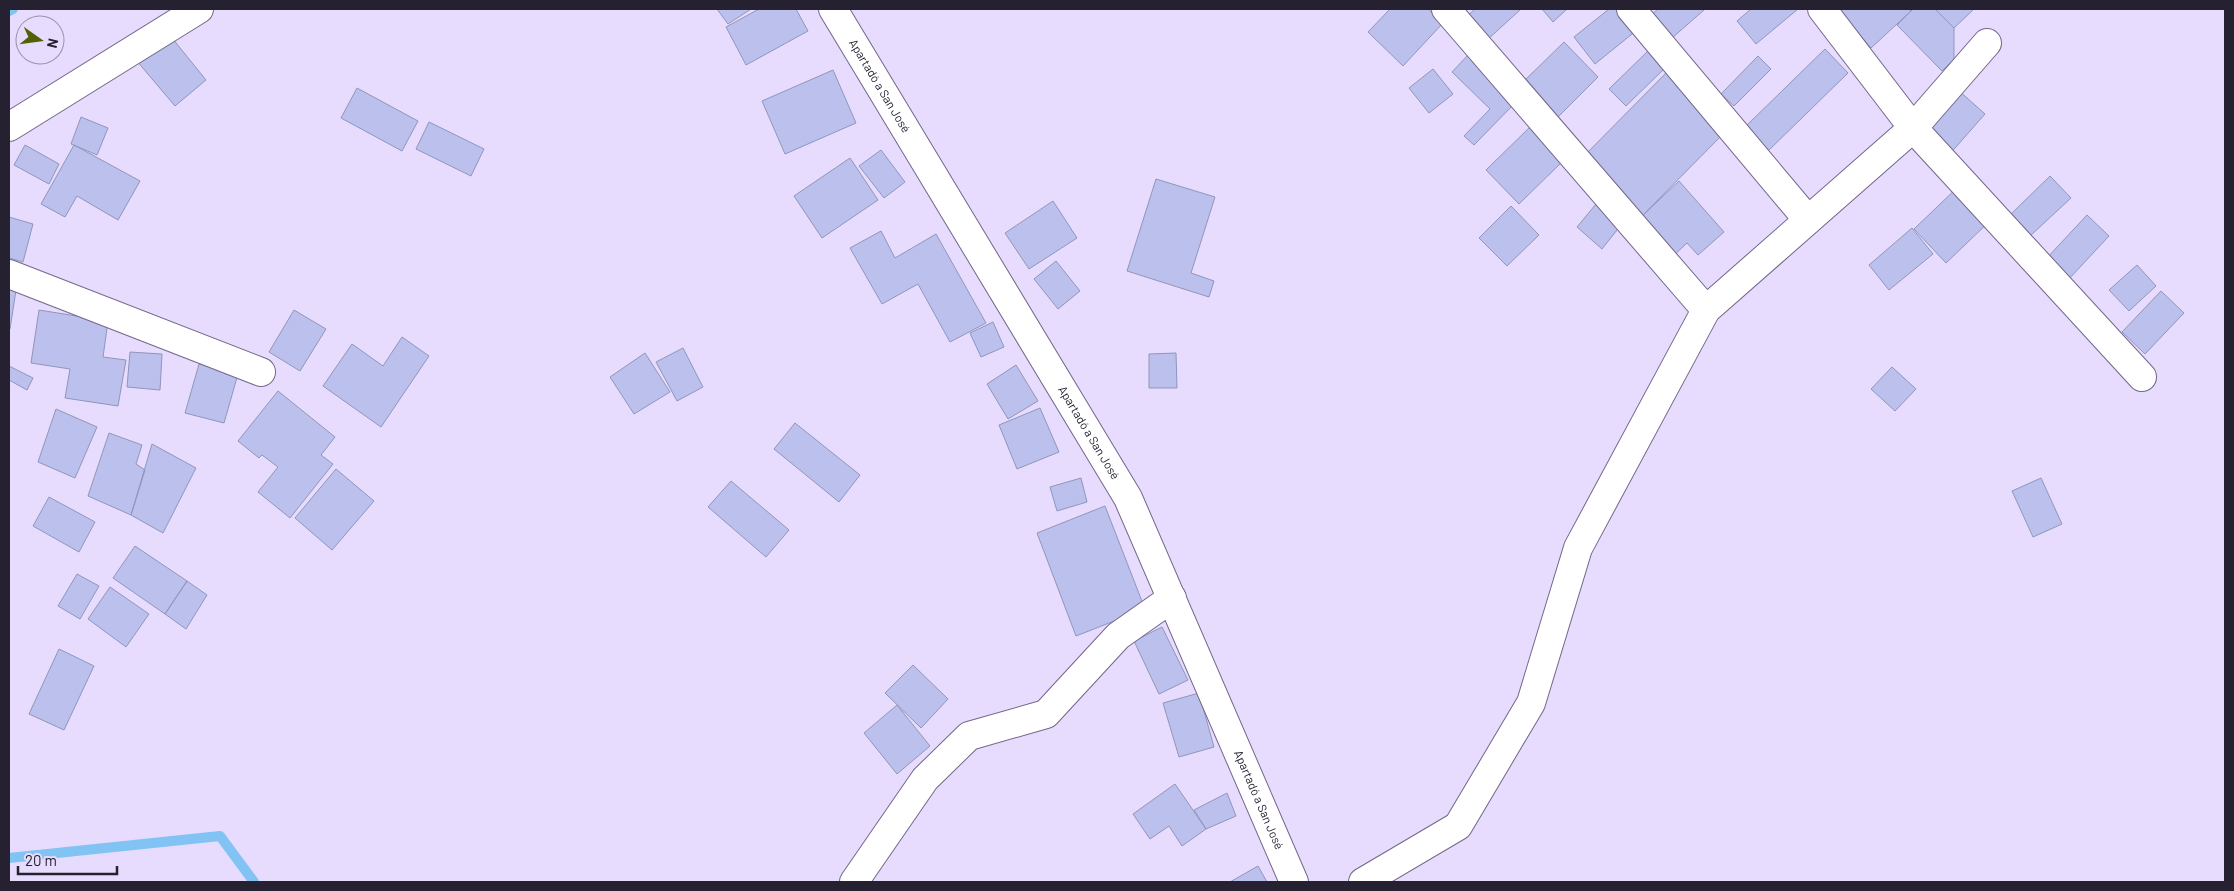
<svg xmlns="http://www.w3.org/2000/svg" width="2234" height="891" font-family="Barlow,sans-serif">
<rect width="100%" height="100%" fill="#e7dcfd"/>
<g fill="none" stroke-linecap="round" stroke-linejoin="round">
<path stroke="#81c3f3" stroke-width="10" d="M9,11L13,9
M9,858L220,836L254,882"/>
</g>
<path fill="#bbc0ed" stroke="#9195bb" d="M717,9H751L728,24Z
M759,9H796L808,31L746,65L726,27Z
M1390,9H1428L1443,23L1403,66L1368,32Z
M1475,9H1521L1486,41L1465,18Z
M1542,9H1567L1553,22Z
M1609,9H1620L1637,30L1595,64L1574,37Z
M1658,9H1703L1704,10L1672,38L1651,15Z
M1751,9H1798L1756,44L1737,21Z
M1838,9H1909L1911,11L1871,48Z
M1913,9H1935L1954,28V59L1942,71L1897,25Z
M1935,9H1974L1954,28Z
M168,33L206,80L175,106L136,60Z
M1564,42L1598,77L1555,120L1520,85Z
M1651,48L1668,65L1626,106L1609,89Z
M1825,49L1848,73L1767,152L1744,128Z
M1469,54L1517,101L1474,145L1464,136L1490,109L1452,72Z
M1758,56L1771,69L1734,106L1721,94Z
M1433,69L1453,94L1429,113L1409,88Z
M833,70L856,123L785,154L762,101Z
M1668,71L1727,130L1640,218L1581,159Z
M357,88L418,121L402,151L341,118Z
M1957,89L1985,114L1948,156L1920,131Z
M81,117L108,128L97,155L71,144Z
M429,122L484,149L471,176L416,149Z
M1530,127L1563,161L1519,204L1486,170Z
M25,145L59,164L49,184L14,165Z
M74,145L140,181L118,220L77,196L65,217L41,204Z
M881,150L905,182L884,198L859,166Z
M850,158L878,200L822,238L794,196Z
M2050,176L2071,198L2029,237L2009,216Z
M1156,179L1215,197L1191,273L1214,281L1209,297L1127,271Z
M1679,181L1724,232L1698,255L1687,243L1672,257L1640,218Z
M1960,185L1992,219L1946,263L1914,229Z
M1053,201L1077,238L1029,269L1005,233Z
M1596,204L1621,225L1602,249L1577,227Z
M1511,206L1539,235L1507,266L1479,238Z
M2087,215L2109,236L2068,280L2046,259Z
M9,217L33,224L23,262L9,258Z
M1912,228L1933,254L1889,290L1869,265Z
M881,231L895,258L936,234L986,323L950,342L918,284L882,304L850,248Z
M1056,261L1080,291L1058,309L1034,279Z
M2137,265L2156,286L2129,311L2109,290Z
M9,289L16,290L10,329L9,328Z
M2161,291L2184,313L2145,354L2122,332Z
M39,310L108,321L103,357L126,360L118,406L65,398L70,369L31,363Z
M294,310L326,329L300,371L269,352Z
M993,322L1004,347L981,357L970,333Z
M402,337L429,356L381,427L323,386L352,344L383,366Z
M683,348L703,387L677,401L656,362Z
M130,352L162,354L160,390L127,387Z
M645,353L670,392L634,414L610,377Z
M1176,353L1177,388H1149V354Z
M199,364L238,374L224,423L185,413Z
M1016,365L1038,401L1008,419L987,384Z
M9,366L33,378L27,390L9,380Z
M1892,367L1916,389L1895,411L1871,389Z
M278,391L335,437L321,455L333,464L290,518L258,492L278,467L262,455L259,458L238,441Z
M1040,408L1059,452L1017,469L999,425Z
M56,409L97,427L75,478L38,462Z
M795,423L860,475L839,502L774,449Z
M109,433L142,445L136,464L145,470L131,515L88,496Z
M152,444L196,468L163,533L131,515Z
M336,469L374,501L332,550L295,518Z
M1081,478L1087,502L1057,511L1050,487Z
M2041,478L2062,524L2033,537L2012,491Z
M731,481L789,530L766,557L708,507Z
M49,497L95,522L79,552L33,526Z
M1105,506L1145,609L1076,636L1037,533Z
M135,546L187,581L165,614L113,578Z
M77,574L99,586L80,619L58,606Z
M187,581L207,595L186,629L165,614Z
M110,587L149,614L126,647L88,619Z
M1162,627L1188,680L1159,694L1134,641Z
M59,649L94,666L64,730L29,714Z
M913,665L948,699L921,728L885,693Z
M1199,693L1214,747L1179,757L1163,703Z
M897,705L930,746L897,774L864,733Z
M1175,784L1206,829L1182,846L1169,826L1150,839L1133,814Z
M1227,793L1236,816L1206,829L1194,810Z
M1258,866L1267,882H1230Z"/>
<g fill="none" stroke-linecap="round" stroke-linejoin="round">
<defs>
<g id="minor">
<path id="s1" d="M833,9L1128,498L1294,882"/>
<path d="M1446,9L1706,310"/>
<path d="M1631,9L1808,220"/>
<path d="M1822,9L1913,128L2142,377"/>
<path d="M9,127L199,9"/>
<path d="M9,274L261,372"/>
<path d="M854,882L925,779L969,736L1046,714L1118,636L1172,598"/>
<path d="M1363,882L1458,826L1531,703L1578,548L1706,310L1913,128L1987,43"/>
</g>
</defs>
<use href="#minor" stroke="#73668a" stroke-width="30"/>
<use href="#minor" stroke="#fff" stroke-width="28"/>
</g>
<g text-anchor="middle" stroke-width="4" stroke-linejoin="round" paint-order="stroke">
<g font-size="12" fill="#262130" stroke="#e7dcfd">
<text dy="4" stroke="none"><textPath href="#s1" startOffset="90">Apartadó a San José</textPath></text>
<text dy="4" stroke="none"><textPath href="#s1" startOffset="495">Apartadó a San José</textPath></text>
<text dy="4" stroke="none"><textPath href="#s1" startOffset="900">Apartadó a San José</textPath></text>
</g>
</g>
<rect width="2234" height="891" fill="none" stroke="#262130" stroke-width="20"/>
<g transform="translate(40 40) rotate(104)"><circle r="24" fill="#e7dcfd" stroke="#9a91ab"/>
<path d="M0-4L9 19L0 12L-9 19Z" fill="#526106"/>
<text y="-8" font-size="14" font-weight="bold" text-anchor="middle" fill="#262130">N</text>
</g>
<path d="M18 866v8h99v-8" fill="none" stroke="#262130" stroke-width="2.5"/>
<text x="25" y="866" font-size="15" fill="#262130" stroke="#e7dcfd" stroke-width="4" paint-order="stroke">20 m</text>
</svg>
